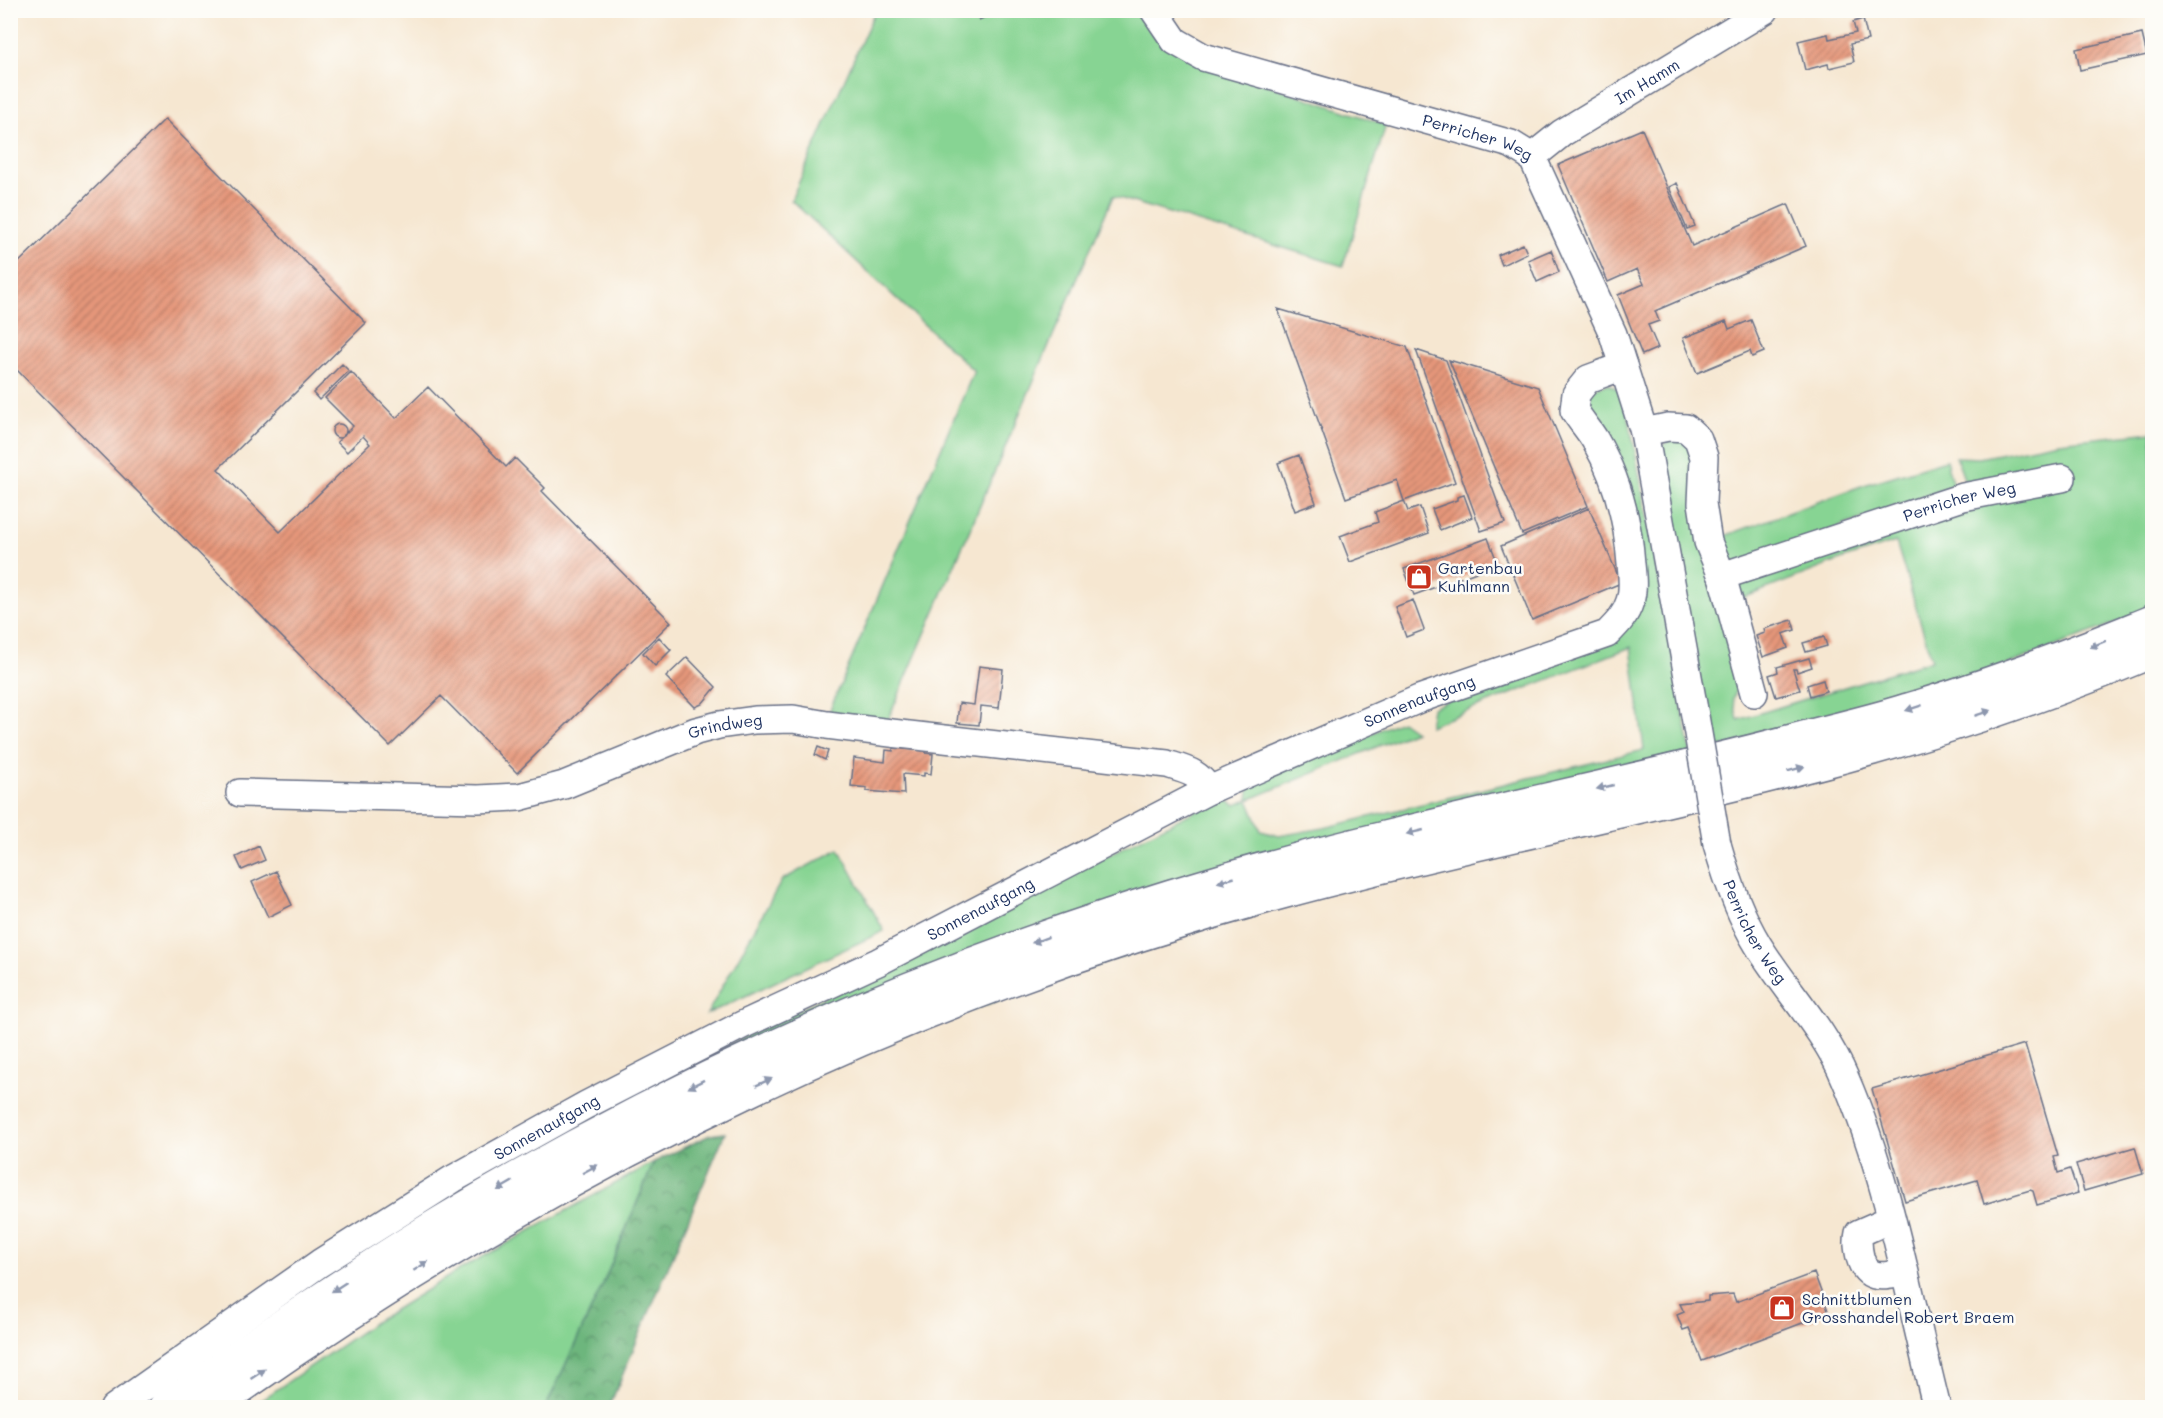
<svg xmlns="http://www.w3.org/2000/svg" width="2163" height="1418" font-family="Mali,sans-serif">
<defs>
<pattern id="forest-crowns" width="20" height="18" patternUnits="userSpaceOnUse" patternTransform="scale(1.5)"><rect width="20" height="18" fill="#6db67d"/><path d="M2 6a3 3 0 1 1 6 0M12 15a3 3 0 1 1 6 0" fill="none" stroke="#59946a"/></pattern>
<pattern id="building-hatch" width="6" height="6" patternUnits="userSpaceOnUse" patternTransform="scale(1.5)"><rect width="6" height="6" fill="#e6977a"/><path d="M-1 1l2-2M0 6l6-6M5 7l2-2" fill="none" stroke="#ba7c67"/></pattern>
</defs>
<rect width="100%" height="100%" fill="#fdfcf7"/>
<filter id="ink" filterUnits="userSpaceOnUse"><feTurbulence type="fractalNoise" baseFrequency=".0167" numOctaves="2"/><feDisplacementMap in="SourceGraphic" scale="12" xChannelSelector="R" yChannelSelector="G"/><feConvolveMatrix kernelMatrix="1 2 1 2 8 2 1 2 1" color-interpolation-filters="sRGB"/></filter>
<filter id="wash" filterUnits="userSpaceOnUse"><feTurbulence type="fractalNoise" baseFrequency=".008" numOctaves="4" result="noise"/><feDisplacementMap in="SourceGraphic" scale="24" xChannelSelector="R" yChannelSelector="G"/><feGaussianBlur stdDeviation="1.35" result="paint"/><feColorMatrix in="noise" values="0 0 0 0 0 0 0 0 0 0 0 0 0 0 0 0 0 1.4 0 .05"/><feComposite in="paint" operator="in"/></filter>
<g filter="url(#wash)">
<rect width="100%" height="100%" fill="#f6e7d1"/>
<path fill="#87d493" stroke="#518278" stroke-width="1.5" d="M875,11H975L979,19L1000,11H1146L1201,62L1386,125L1343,266L1113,196L885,727L827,717L974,371L791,200Z
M1608,384L1624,392L1691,754L482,1184L478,1175L536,1142L1221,798L1236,805L1248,800L1250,783L1401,721L1415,731L1248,800L1261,831L1279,836L1324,828L1644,750L1631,647L1429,726L1432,708L1636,613L1584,401L1594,388Z
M2152,432V609L1996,669L1711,750L1658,451C1666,439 1678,437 1691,443L1743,670L1733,699L1738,720L1932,660L1896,542L1843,559L1738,600L1734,584L1967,487L1956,457L1979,458L2059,442Z
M1946,460L1953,486L1720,570L1708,542L1864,485Z
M839,849L884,931L707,1014L782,880Z
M654,1162L603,1284L546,1407L250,1408L378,1320L459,1270Z"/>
<path fill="url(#forest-crowns)" stroke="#44726e" stroke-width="1.5" d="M725,1133L609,1407H546L603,1284L654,1162L710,1135Z"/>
<g id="blocks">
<path fill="url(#building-hatch)" d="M975,10H1000V11L979,20Z
M1863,19L1868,40L1850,44L1854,62L1829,68L1828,64L1805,70L1798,41L1828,34L1829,39L1856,33L1853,22Z
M2142,34L2147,55L2080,70L2076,49Z
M165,119L366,323L218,469L280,532L370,444L363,436L347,452L337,442L353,426L325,398L351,372L396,418L428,387L506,467L515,458L545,488L542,491L671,622L517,773L441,696L390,746L10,363V271Z
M1642,129L1692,246L1788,204L1806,246L1655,311L1659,321L1648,325L1658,348L1642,355L1618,295L1644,284L1637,269L1608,282L1558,165Z
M1677,183L1695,226L1687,229L1669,187Z
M1523,244L1527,253L1502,265L1498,255Z
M1551,250L1559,272L1537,282L1528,260Z
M1278,309L1407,347L1455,482L1404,501L1408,511L1420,507L1429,533L1350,562L1340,536L1378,522L1375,512L1404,501L1397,480L1346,498Z
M1751,320L1764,352L1752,357L1750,351L1697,373L1683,338L1726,321L1729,329Z
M1416,350L1446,360L1505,523L1481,531Z
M1449,360L1538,387L1588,506L1522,534Z
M342,364L349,371L319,400L313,393Z
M332 431a7 7 0 1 1 14 0a7 7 0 1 1-14 0Z
M1299,455L1316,503L1295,511L1278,463Z
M1464,495L1472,517L1440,530L1432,509L1457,500V497Z
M1589,508L1621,583L1532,620L1501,546Z
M1488,538L1498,564L1414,595L1404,569Z
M1413,600L1424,630L1406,637L1395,607Z
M1792,620L1795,630L1783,634L1788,648L1763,657L1756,636L1765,633L1764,629Z
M659,637L671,650L655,666L643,653Z
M1824,637L1827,646L1806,652L1803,643Z
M687,657L716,687L702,704L695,707L666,677Z
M1809,658L1812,667L1797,672L1796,669H1793L1800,690L1776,697L1769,675L1778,672L1777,667Z
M979,666L1003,669L999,708L981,706L979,725L957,723L959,703L974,705Z
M1823,680L1826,691L1810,696L1807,685Z
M818,747L828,751L825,760L815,755Z
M893,748L926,751V753L933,754L931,774L924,773V776L903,774L904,794L866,791L867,788L851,786L854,758L885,762L886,750L893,751Z
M259,846L265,860L242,870L236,857Z
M276,871L292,905L268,917L252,882Z
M2025,1044L2058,1156L2054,1157L2058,1173L2070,1169L2078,1193L2037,1205L2033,1191L2030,1190L1984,1204L1977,1180L1905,1201L1872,1089Z
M2135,1147L2143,1174L2084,1191L2076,1164Z
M1814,1273L1829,1313L1702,1361L1689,1328L1683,1330L1677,1315L1684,1312L1680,1304L1708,1301V1296L1733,1294L1736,1302Z"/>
</g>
</g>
<g filter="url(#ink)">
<use href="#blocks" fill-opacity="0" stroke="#686f86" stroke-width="1.5"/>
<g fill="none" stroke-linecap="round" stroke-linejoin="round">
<defs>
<g id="minor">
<path id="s1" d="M1154,10L1175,41L1203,57L1511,144L1532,157L1613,334L1644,432L1668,427L1686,428L1698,439L1704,457L1702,503L1708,542L1722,576L1754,693"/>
<path id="s2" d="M1532,157L1562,133L1765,10"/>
<path d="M1644,432L1694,710"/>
<path id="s3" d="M1722,576L1963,497L2062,478"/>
<path id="s4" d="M240,793L478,799L519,797L564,785L696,731L719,725L755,720L793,719L827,725L891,733L1167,764C1186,770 1198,772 1209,790"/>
<path id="s5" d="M1717,844C1727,879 1739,914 1758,945C1785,989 1825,1030 1845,1078C1890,1182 1909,1298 1937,1408"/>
<path d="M1891,1219L1859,1233C1857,1242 1858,1248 1860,1257C1867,1282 1884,1276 1904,1273"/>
<path id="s6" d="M114,1408L320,1263L453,1179L586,1105L742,1025L878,962L1209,790L1419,699L1607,634C1617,624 1626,615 1630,601C1634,589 1632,575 1631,564C1628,521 1617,478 1595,440C1589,430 1580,420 1574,410L1576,394L1588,379L1623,366"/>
</g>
<path id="major" d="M165,1408C256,1343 348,1279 444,1221C688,1075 951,959 1225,880C1416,825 1612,789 1804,738C1838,729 1874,721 1908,710C1992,685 2071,655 2152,622
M210,1408C541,1172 897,996 1289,890C1452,846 1618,814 1782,772C1908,741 2033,701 2152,651"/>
</defs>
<use href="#minor" stroke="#686f86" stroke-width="30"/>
<use href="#major" stroke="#686f86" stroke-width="36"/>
<use href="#minor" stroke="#fff" stroke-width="27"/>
<use href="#major" stroke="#fff" stroke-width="33"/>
<defs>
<path id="minor-bridge" d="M1694,710L1717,844"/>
</defs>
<use href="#minor-bridge" stroke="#686f86" stroke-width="30" stroke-linecap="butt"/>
<use href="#minor-bridge" stroke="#fff" stroke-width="27"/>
</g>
<defs><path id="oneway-solid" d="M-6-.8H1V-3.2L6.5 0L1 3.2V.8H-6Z" transform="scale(1.5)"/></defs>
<g fill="#8d97ae">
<use href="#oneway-solid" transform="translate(2098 644) rotate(158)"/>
<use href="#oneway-solid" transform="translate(1914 708) rotate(162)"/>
<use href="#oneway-solid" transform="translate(1983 713) rotate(-18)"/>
<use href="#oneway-solid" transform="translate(1796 769) rotate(-15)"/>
<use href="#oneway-solid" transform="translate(1605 787) rotate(167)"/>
<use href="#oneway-solid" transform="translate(1415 832) rotate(167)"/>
<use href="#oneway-solid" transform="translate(1226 880) rotate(164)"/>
<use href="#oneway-solid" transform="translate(1040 940) rotate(160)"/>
<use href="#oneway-solid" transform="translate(764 1082) rotate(-24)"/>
<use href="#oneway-solid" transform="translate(696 1084) rotate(153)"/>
<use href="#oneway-solid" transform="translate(590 1169) rotate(-28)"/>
<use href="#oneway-solid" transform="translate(505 1186) rotate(150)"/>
<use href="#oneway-solid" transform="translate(421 1266) rotate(-32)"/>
<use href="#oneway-solid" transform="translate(339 1287) rotate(147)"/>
<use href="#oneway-solid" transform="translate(258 1374) rotate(-34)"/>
</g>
</g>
<defs>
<symbol id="shop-square" viewBox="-11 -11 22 22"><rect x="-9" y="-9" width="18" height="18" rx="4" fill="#c8321e" stroke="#fdfcf7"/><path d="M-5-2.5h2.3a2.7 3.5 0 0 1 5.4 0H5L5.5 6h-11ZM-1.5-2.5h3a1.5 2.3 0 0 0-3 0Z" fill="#fff"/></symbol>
</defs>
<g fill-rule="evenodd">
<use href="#shop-square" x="1404" y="562" width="30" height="30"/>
<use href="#shop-square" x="1767" y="1293" width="30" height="30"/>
</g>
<g text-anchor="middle" stroke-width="5" stroke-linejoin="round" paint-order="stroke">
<g font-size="16" fill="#1b2f5e" stroke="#fdfcf7">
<text dy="6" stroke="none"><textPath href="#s2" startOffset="138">Im Hamm</textPath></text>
<text dy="6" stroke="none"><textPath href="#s1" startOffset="356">Perricher Weg</textPath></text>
<text dy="6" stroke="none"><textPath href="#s3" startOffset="249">Perricher Weg</textPath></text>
<text dy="6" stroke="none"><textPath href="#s6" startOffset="1488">Sonnenaufgang</textPath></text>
<text dy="6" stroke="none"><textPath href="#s4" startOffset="498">Grindweg</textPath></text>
<text dy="6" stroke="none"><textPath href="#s6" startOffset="1002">Sonnenaufgang</textPath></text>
<text dy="6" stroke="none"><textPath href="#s5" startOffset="96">Perricher Weg</textPath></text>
<text dy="6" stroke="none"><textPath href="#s6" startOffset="516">Sonnenaufgang</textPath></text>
</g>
<g font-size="16" fill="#1b2f5e" stroke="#fdfcf7" text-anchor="start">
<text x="1438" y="574">Gartenbau<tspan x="1438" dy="18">Kuhlmann</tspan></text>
<text x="1802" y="1305">Schnittblumen<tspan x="1802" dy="18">Grosshandel Robert Braem</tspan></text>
</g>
</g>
<rect width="2163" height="1418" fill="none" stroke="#fdfcf7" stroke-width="36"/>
</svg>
